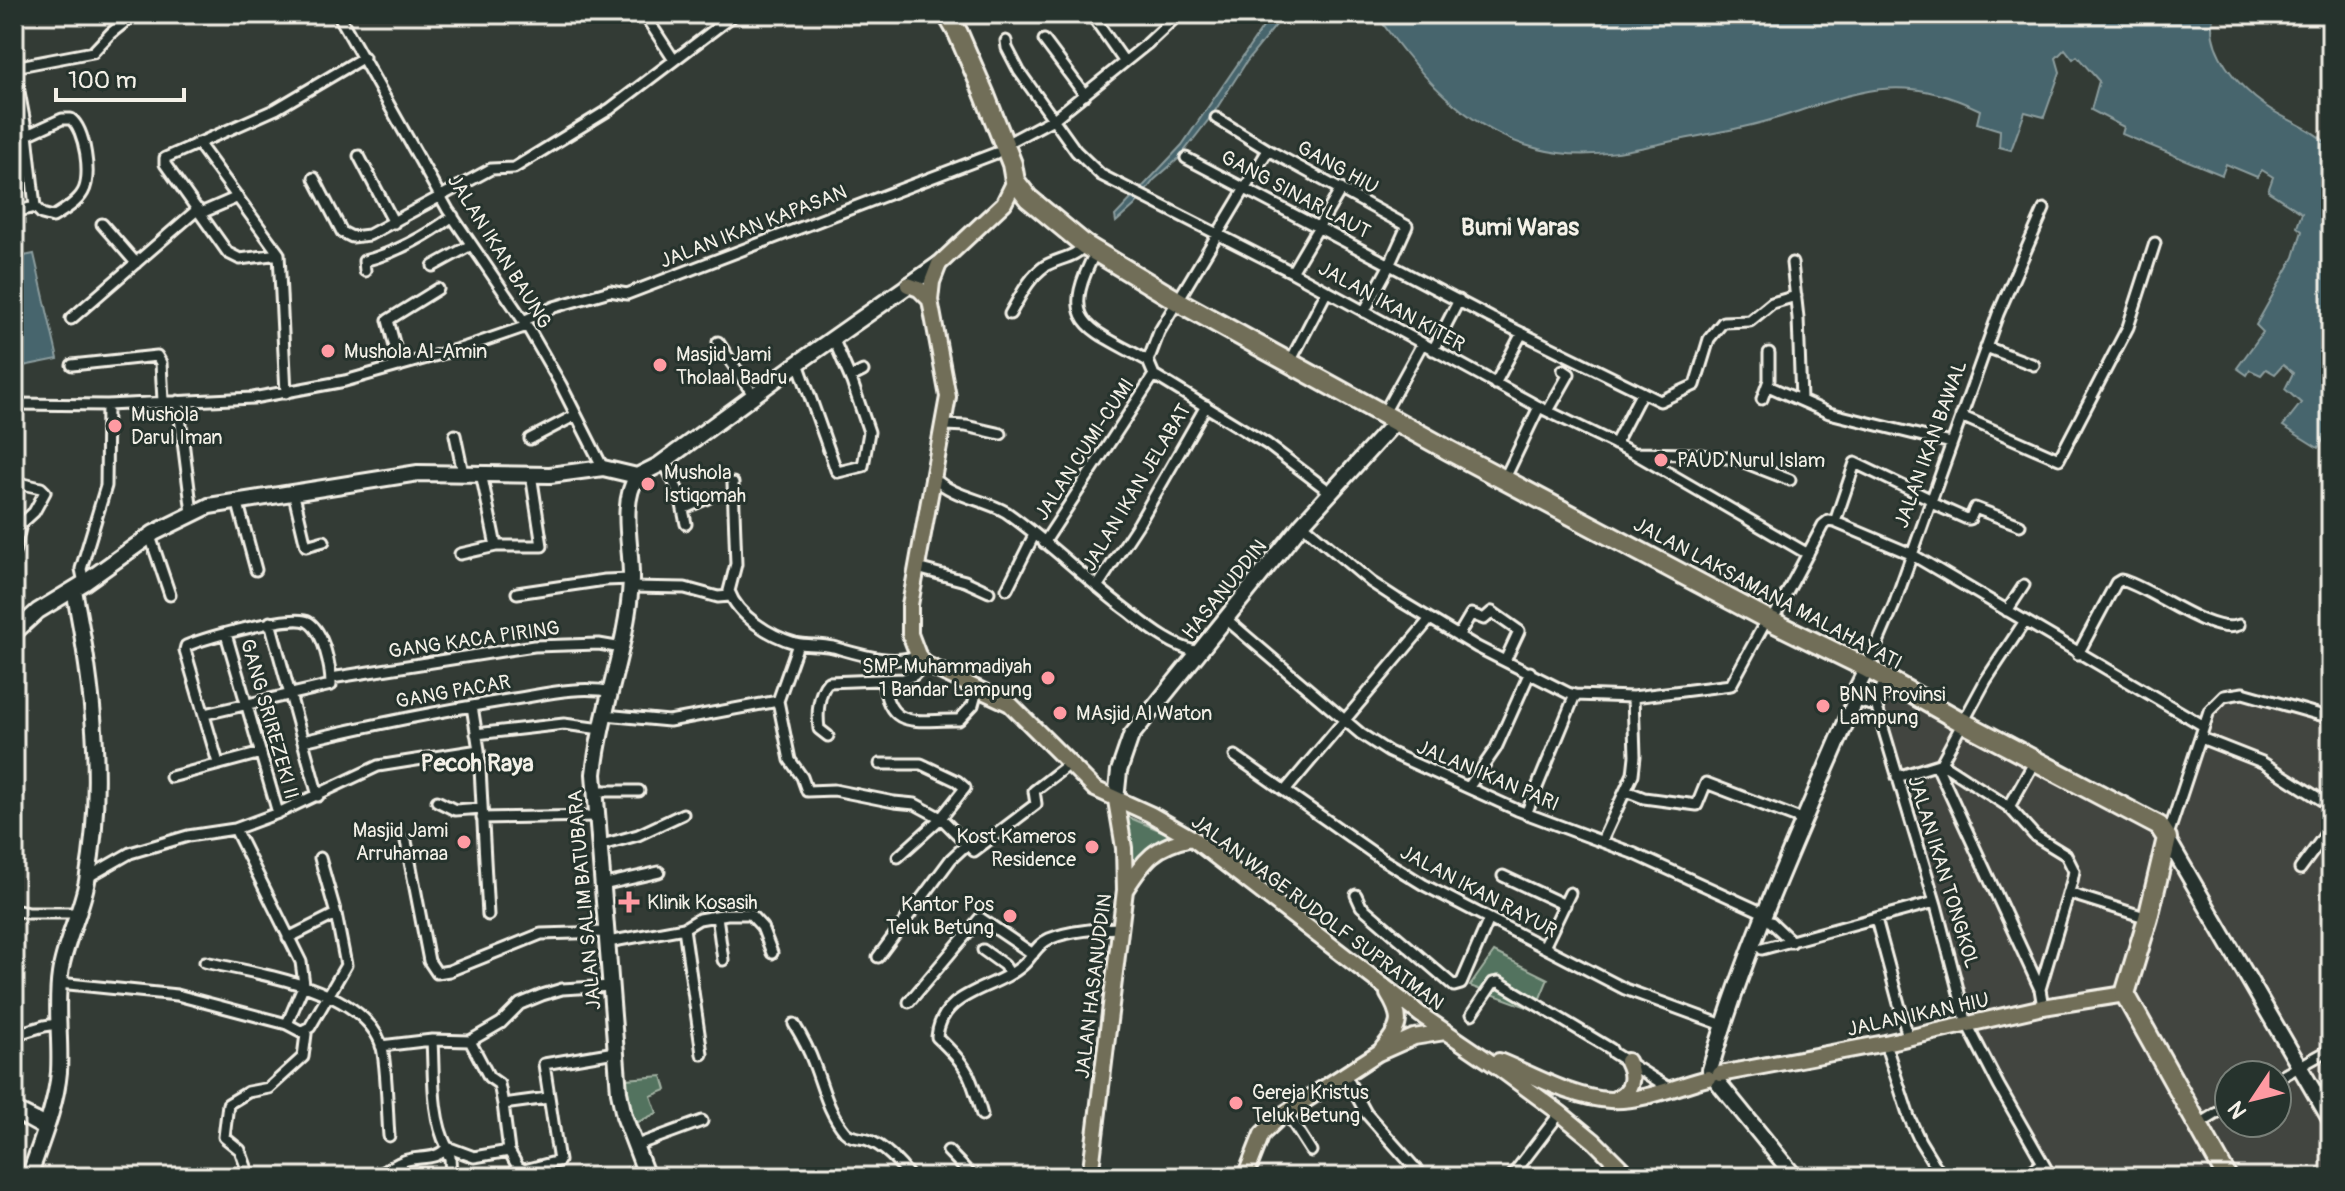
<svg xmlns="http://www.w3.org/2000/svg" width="2345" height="1191" font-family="Pangolin,sans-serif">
<rect width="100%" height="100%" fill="#333b35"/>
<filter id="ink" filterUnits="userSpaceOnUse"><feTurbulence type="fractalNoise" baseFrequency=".0125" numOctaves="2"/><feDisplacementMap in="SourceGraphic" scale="16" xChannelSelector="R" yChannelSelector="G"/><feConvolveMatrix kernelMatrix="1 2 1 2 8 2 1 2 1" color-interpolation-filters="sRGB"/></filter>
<g filter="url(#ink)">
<path fill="#43453f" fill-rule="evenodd" d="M1867,668L2169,833L2208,715L2231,694L2331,718V1177H2050L1969,1027ZM2229,1075H2277V1123H2229Z"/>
<path fill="#52735e" stroke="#a3b2a3" stroke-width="2" d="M1128,817L1171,835L1147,851L1131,874Z
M1494,952L1548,979L1535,1010L1470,986Z
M662,1076L666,1090L651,1096L657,1113L636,1123L631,1109L626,1079Z"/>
<path fill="#47656d" stroke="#8c9d9e" stroke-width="2" d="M1272,14H1285L1247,61L1213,114L1178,159L1154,180L1135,205L1116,222L1115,216L1182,145Z
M1376,14H2214C2203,49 2240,88 2267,107C2287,121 2315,129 2331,148V428L2318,448L2283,426L2301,403L2285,389L2293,373L2283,365L2275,374L2266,369L2261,375L2250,370L2247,375L2237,368L2263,332L2256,325L2294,257L2302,231L2297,227L2302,213L2268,191L2273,177L2262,170L2257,177L2226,164L2222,175L2122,134L2124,127L2091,110L2099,81L2077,56L2073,59L2065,49L2056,58L2060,72L2044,117L2025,112L2011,150L1999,147L2000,130L1977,123L1980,110C1902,72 1863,90 1787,115C1748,128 1708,134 1668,142C1633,150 1596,158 1559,153C1477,142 1421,79 1376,14Z
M34,254L58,359L23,366L14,324V258Z"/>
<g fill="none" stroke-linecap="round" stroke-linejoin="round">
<defs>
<path id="street" d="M338,14L448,210L527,326L561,385L603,468
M644,14L674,60
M1091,14L1124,61
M1044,40L1085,95
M1006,41L1007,48L1019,71L1076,151L1101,175L1292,272L1539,407L1634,453L1808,554
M14,65L27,134L35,207
M14,67L93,52L111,33L135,14
M1216,118L1268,150L1407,226L1388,268L1364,312
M14,141L62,119H71C85,130 92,176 83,192C77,203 63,211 53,217L42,214L35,207L14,212
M198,143L279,254L286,393
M1004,145L1055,118L1147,44L1179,14
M1268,150L1159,332L1148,361L1154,375L1267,444L1330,492
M359,156L394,223
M1186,158L1491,318L1660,401L1695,385L1709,339L1723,322L1750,321L1772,303L1796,296
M314,178L342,232L352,237L369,235L491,169L514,168L610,109L735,14
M201,213L238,197
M102,224L136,263
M1096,251C1057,325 1088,327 1148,361
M279,254L240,259L228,253L165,164V158L276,109L364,57
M1792,263L1798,318L1801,400
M433,266L471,245
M365,271L364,261C398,252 425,237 453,216
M1292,272L1341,189
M1010,314C1020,297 1028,278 1045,266C1058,258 1075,258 1085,245
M71,319L198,209
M523,321L554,307L610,291L627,294L996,153
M718,342L754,396
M1986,347L2034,365
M1433,350L1459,300
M1290,362L1327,291
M798,363L836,470L838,472L863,466L869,432L852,382L833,338
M72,365L157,356L161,363L163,401
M400,366L388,320L438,289
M851,377L863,371
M1495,384L1522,333
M1768,386L1829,413L1951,443
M1762,399L1769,380V353
M178,401L192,513
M14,404L107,405L253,398L345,381L466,347L527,326
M1548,411L1569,374L1563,370
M1384,413L1422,344
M1961,416L2059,459L2128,327L2155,243
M945,425L966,426L1001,434
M455,435L463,473
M530,439L576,415
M1615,444L1642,392
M1634,453L1692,454L1736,459L1790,480
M664,462L680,495L686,524
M481,473L496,546
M934,478C953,497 983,499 1006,512C1049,542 1086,580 1128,611C1150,628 1170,645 1198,652
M1505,478L1539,407
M14,482L41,488L45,492L34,512L21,524L14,553
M733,483L736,564L729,591C738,616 770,636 795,643C808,646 820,644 833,647C858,654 893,666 918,655
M293,491L306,546L324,541
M237,500L256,570
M1931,503L1967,519H1970L1975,508L2020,525
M683,509L708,498
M1835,522L1855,463L1932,500
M1302,524L1371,582L1397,599L1477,647L1568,693L1575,695L1633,697L1731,685L1767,619
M150,536L170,595
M1044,543L1154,375
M460,554L496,546H542L531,474
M917,568L965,581L989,592
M84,583L81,569L106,486L107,405
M630,587L685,588L718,597L730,596
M1097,587L1139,523L1206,406
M1007,589L1034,535
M517,593L605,580L631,579
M14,604L23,624
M2007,611L2024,585
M1226,619L1361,734L1389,752L1517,810L1635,854L1766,914
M1772,621L1823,525L1828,521L1835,522L1911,554L2204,726
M270,622L318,796
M226,634L278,813
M1458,636L1471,614L1484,619L1492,612L1519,631L1505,661
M798,644L778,701L790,760L802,777L807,791L834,790L894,802L915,804L941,818L974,851L1036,804L1034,791L1069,764
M2078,654L2116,583L2121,580C2149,586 2212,637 2239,625
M1867,668L1894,605L1998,314L2044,209
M331,678L534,646L599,644L622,648
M883,680C889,732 916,719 959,720L973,705L978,687
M1875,701L1936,905L1967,1024L1999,1086L2051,1177
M205,714L331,685C331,669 324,631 308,622C293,613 205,638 186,646L185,650L218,763
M605,715L669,721L778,701
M476,734L564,724L601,729
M828,736L819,729C817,714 818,693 828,682L904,679L914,675L925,664
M2201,738L2262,762L2331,806
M303,741C371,725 439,711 508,700C542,695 578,685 612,692
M479,750L488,915
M1235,756L1382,859L1424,885L1625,989L1723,1025
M1941,763L2009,807L2035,836L2066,855L2074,871L2072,881L2040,989
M1941,763L1986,680L2025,621
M880,764H921L957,781L965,788L941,818L898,857
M1937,766L2040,989L2043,1007
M171,777L261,753
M1897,777L1939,764
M1469,787L1496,748L1530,672
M595,791H639
M1285,791L1430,619
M1626,791L1644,798L1697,805L1706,783L1805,821
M437,801L455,810L482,808
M2009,807L2035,761
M1526,814L1575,695
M482,818L596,816
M235,829L301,962L304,984L287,1024
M2167,838L2209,711L2224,696L2243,693L2331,718
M406,841L429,961L437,973L449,971L541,934L607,932
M1602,841L1633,774L1635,756L1633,697
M598,846L638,835L683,814
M320,858L336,914
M2300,869L2331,827
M1503,876L1565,905
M88,877L130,853L188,836L235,829L278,813L378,766L479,750L472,706
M602,885L659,872
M2068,893L2148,918
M1356,895L1361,906L1454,986L1461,984L1489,919
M14,910L28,913H81
M717,916L723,960
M1876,919L1908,1037
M1771,922L1792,942
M684,928L702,1054
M288,938L336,914L346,965L310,1027L302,1031
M608,942L684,928L699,919L727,914H750L762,927L772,953
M1544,947L1570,893
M1762,949L1935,902
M983,950L1004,965L1010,974
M878,957L951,859L967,844
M205,962C257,974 360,987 381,1044C387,1062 387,1114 389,1136
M59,983L177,995L287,1024L306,1034L303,1057L269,1088L248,1092L228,1104L224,1137L240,1150L249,1175
M909,1002L980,918L1033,954
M1472,1014L1493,983L1499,982L1611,1049L1613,1053L1669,1088
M794,1024C802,1037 809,1050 814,1064C823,1087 828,1112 845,1132C852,1139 859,1137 868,1140C884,1146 900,1163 910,1177
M14,1035L44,1026L57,1024
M432,1040C434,1073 431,1117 447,1147L474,1157L509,1151L518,1167L524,1170L559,1161L544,1064L615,1052
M470,1041L489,1077L499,1084L503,1104
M1885,1043L1909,1117L1920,1141L1942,1177
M381,1046L432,1040L470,1041L501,1023L520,1004L542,995L562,989L612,986
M1345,1075L1366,1113L1423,1177
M2277,1079L2331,1049
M14,1107L46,1123
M1286,1112L1311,1151
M14,1114L43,1130
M982,1115C971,1075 968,1066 937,1037C941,990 996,990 1023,965C1032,957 1037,944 1049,939C1070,930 1099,929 1122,928
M2198,1125L2229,1106
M634,1146L702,1121
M445,1151L450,1157L451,1177
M509,1151L503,1104L548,1098
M948,1151L973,1177
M370,1177C387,1173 385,1170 399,1163C414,1154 436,1163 447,1147
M618,1177L643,1170
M1405,1177L1416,1168
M1511,1177L1560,1113
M2023,1177L2043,1163"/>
<path id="secondary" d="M637,476C619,505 632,547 631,580C628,646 601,708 594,774L619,1092L624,1116L647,1177
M637,476L659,465L798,363L939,264
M14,633L38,611L84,583L154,533L209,506L418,473L550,475L603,468L637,476
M1867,668L1857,688L1862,700L1870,702L1879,698L1888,681
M1116,800L1119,771L1131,736L1302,524L1396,421
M2167,838L2331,1121
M1710,1070C1747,941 1806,817 1858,694
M1717,1081L1795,1177
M29,1177C40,1144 56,1107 59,1072C61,1039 55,1007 60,974C64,944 81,913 87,881C105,784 93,685 74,590"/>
<path id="primary" d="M1015,181L1004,203L939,264L932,282L930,300L948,397L910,605V634L918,655L925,664L1010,704L1095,789L1150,814L1192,838L1421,1015L1499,1068L1560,1113L1594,1141L1630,1177
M908,285L919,289L930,300
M1125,890C1145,859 1154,846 1192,838
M1382,1049C1401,1027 1403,1018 1388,994
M1499,1061C1534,1075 1572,1098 1610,1100C1642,1102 1677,1086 1708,1078
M1720,1074L1885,1043L2043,1007L2125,994
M1615,1099C1633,1091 1635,1077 1627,1061
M1090,1177L1125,890L1124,848L1116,800
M1245,1177L1262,1134L1281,1116L1378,1053L1414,1037L1445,1032"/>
<path id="highway" d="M947,14L958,33L984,93L1012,164L1015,181L1028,198L1085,245L1181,303L1450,451L1767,619L1867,668L1962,722L2159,826L2167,838L2148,918L2125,994L2227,1177"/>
</defs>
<use href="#street" stroke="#f4f1e8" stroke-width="15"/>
<use href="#secondary" stroke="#f4f1e8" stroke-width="20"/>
<use href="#primary" stroke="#f4f1e8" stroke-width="20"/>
<use href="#highway" stroke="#f4f1e8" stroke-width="24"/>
<use href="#street" stroke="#26332d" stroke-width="9"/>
<use href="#secondary" stroke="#26332d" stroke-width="14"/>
<use href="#primary" stroke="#716e59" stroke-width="14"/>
<use href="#highway" stroke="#716e59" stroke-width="18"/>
</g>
</g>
<g fill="#ff9aa2" stroke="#26332d" stroke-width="3">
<circle cx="328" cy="351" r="8"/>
<circle cx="660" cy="365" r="8"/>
<circle cx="115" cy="426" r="8"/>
<circle cx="1661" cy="460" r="8"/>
<circle cx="648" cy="484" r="8"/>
<circle cx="1048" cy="678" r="8"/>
<circle cx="1823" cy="706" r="8"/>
<circle cx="1060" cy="713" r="8"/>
<circle cx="464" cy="842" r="8"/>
<circle cx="1092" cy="847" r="8"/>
<path d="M625 890h8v8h8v8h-8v8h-8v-8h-8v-8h8z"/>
<circle cx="1010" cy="916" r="8"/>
<circle cx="1236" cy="1103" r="8"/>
</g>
<g text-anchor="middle" stroke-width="6" stroke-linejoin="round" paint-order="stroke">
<g font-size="20" fill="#f4f1e8" stroke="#26332d">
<text transform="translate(1338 167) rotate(29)" y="7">GANG HIU</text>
<text transform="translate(1296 194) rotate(28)" y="7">GANG SINAR LAUT</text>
<text transform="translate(753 226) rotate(-21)" y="7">JALAN IKAN KAPASAN</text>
<text transform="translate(500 251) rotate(58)" y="7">JALAN IKAN BAUNG</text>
<text transform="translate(1392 306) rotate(29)" y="7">JALAN IKAN KITER</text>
<text transform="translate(1930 444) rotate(-70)" y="7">JALAN IKAN BAWAL</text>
<text transform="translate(1084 449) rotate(-57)" y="7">JALAN CUMI-CUMI</text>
<text transform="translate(1136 487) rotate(-59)" y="7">JALAN IKAN JELABAT</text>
<text transform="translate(1224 589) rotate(-51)" y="7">HASANUDDIN</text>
<text transform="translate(1768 593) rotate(28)" y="7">JALAN LAKSAMANA MALAHAYATI</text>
<text transform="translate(474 639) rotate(-8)" y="7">GANG KACA PIRING</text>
<text transform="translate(453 691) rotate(-10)" y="7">GANG PACAR</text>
<text transform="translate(270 719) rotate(74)" y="7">GANG SRIREZEKI II</text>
<text transform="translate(1488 775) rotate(23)" y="7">JALAN IKAN PARI</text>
<text transform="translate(1944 872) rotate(73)" y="7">JALAN IKAN TONGKOL</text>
<text transform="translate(1479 891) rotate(28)" y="7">JALAN IKAN RAYUR</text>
<text transform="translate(584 900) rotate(-95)" y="7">JALAN SALIM BATUBARA</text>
<text transform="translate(1318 912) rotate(37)" y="7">JALAN WAGE RUDOLF SUPRATMAN</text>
<text transform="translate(1093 986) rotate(-83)" y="7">JALAN HASANUDDIN</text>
<text transform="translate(1918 1014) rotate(-12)" y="7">JALAN IKAN HIU</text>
</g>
<g font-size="20" fill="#f4f1e8" stroke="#26332d" text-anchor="start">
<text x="344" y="358">Mushola Al-Amin</text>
<text x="676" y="361">Masjid Jami<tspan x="676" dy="23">Tholaal Badru</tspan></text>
<text x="131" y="421">Mushola<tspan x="131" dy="23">Darul Iman</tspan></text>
<text x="1677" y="467">PAUD Nurul Islam</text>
<text x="664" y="479">Mushola<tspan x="664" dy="23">Istiqomah</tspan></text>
<text x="1032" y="673" text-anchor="end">SMP Muhammadiyah<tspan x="1032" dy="23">1 Bandar Lampung</tspan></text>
<text x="1839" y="701">BNN Provinsi<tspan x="1839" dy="23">Lampung</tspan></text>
<text x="1076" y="720">MAsjid Al Waton</text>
<text x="448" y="837" text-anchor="end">Masjid Jami<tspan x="448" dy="23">Arruhamaa</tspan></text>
<text x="1076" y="843" text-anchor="end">Kost Kameros<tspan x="1076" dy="23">Residence</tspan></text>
<text x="647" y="909">Klinik Kosasih</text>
<text x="994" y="911" text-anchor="end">Kantor Pos<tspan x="994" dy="23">Teluk Betung</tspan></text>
<text x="1252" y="1099">Gereja Kristus<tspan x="1252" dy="23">Teluk Betung</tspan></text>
</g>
<g font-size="24" font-weight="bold" fill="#f4f1e8" stroke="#26332d">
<text x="1520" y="235">Bumi Waras</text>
<text x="477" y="771">Pecoh Raya</text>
</g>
</g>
<rect width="2345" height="1191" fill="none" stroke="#26332d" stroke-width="48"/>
<rect x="24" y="24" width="2297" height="1143" fill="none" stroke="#f4f1e8" stroke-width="3" filter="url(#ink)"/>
<g transform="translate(2253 1099) rotate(235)"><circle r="38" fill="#26332d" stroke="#787f78" stroke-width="2"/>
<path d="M0-6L14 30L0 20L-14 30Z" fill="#ff9aa2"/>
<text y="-12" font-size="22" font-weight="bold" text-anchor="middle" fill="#f4f1e8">N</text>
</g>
<path d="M56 88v12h128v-12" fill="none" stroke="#f4f1e8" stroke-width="4"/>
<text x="68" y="88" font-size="24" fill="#f4f1e8" stroke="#26332d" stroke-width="6" paint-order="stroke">100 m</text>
</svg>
